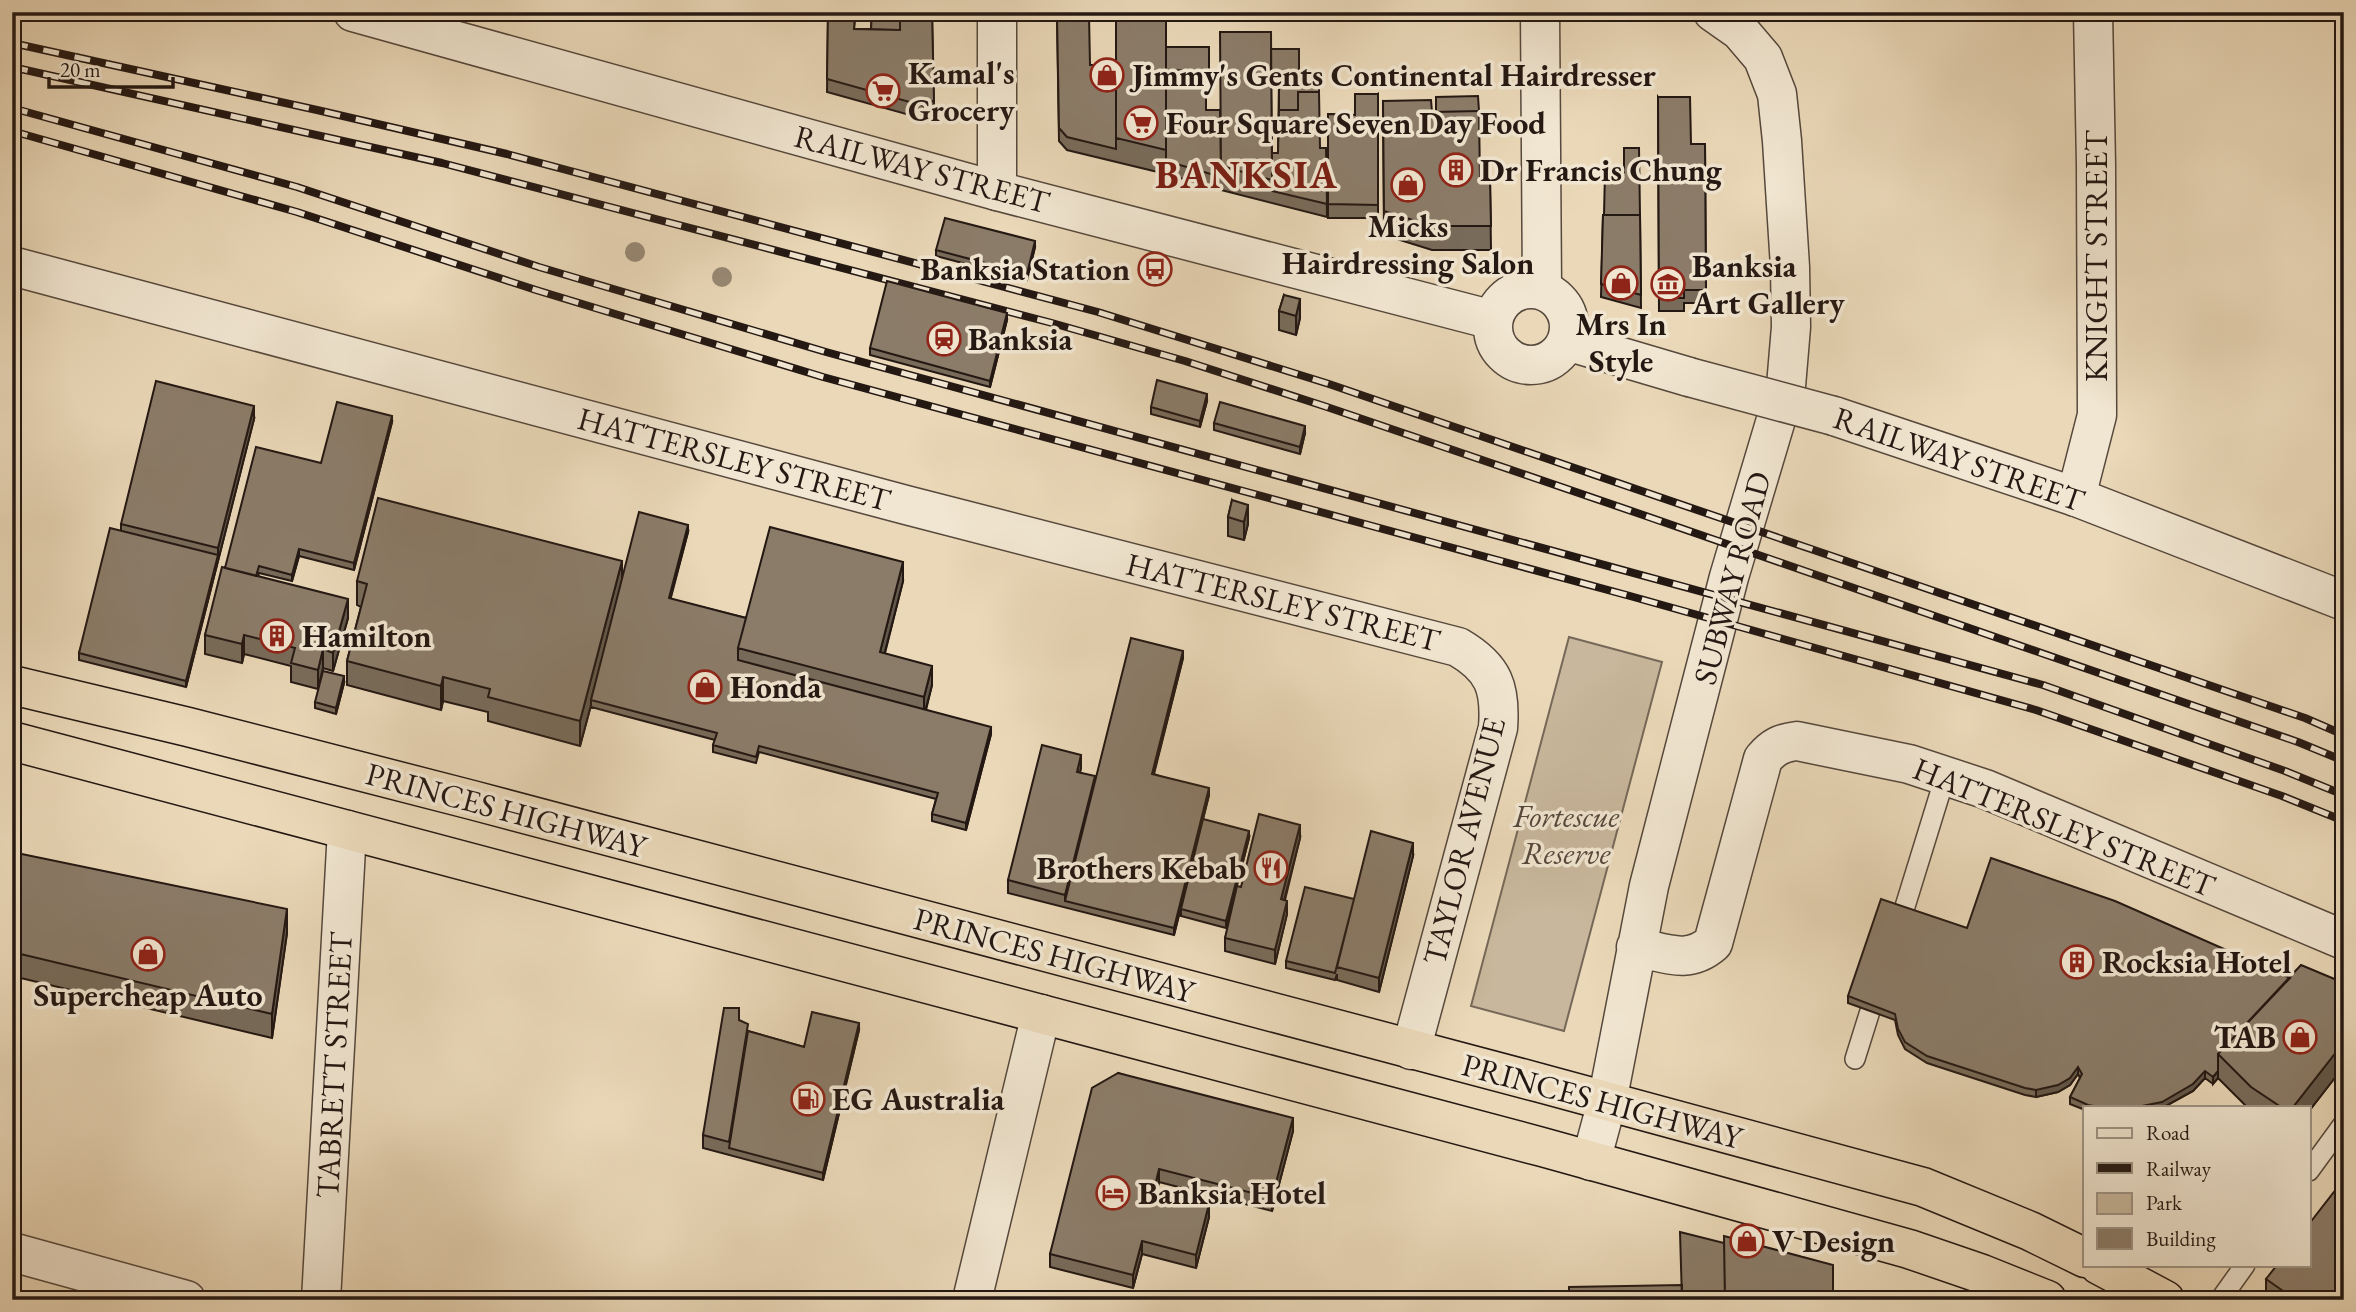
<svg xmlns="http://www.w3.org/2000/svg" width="2356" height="1312" font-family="'EB Garamond',serif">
<rect width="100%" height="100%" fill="#ead8b8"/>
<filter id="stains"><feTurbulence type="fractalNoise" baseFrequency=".00286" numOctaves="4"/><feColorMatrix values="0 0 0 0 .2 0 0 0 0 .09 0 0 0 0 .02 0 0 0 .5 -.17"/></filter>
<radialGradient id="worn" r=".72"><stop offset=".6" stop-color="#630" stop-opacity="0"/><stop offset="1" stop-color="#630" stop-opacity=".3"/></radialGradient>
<path fill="#c8b79c" stroke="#766858" stroke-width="2" d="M1569,637L1662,662L1564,1031L1471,1006Z"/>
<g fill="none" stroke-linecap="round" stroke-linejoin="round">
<defs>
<path id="service" d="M1903,913L1945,777
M1855,1059L1870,1011
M2309,1171L2344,1123
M2220,1300L2245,1265"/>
<path id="minor" d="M997,12V191
M1540,12L1542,290
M12,266L906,505L1458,647C1494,668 1501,688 1498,728L1411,1050
M2076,497L2097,415L2096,165L2093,12
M1636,947C1666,953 1688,965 1713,943L1763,759C1773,747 1781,743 1797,741L1909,764L1985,789L2344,940
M1591,1161L1607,1102L1649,886L1729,577L1786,386L1791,327L1790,267L1782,141L1777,94L1763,58L1740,31L1713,12
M12,1252L186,1300
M972,1300L1041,1014"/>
<path id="tertiary" d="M353,12L997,191L1493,320
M1493 327a38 38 0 1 1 76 0a38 38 0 1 1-76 0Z
M1567,341L1689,377
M1834,416L2076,497L2344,601
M321,1300L347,830"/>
<path id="trunk" d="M12,685L188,727L472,800L1540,1083L1923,1187L2030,1231L2085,1258
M12,741L1542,1147L1909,1249L1982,1274L2047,1300
M2099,1265L2165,1300"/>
</defs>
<use href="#service" stroke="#56483c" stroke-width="22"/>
<use href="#minor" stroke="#56483c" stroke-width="41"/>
<use href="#tertiary" stroke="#56483c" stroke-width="41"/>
<use href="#trunk" stroke="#241813" stroke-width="41"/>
<use href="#service" stroke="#f1e6d1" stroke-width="19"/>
<use href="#minor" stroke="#f1e6d1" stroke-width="38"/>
<use href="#tertiary" stroke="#f1e6d1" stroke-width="38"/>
<use href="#trunk" stroke="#ead8b8" stroke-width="38"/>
<defs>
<path id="rail" d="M12,43L317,110L507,154L1098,312L1329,384L2305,718L2344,735
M12,67L442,163L1052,323L1185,361L1327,407L1646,516L2298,742L2344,761
M12,108L297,187L539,267L826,352L2043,685L2285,771L2344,795
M12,131L297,212L536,290L823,377L1630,596L2036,710L2282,796L2344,821"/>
</defs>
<use href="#rail" stroke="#241813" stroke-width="8"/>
<use href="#rail" stroke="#f1e6d1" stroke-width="5" stroke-dasharray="16" stroke-linecap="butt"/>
<defs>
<path id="tertiary-bridge" d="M1689,377L1834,416"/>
</defs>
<use href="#tertiary-bridge" stroke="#56483c" stroke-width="41" stroke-linecap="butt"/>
<use href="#tertiary-bridge" stroke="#f1e6d1" stroke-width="38"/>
</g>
<g fill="#988974">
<circle cx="635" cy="252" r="10"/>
<circle cx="722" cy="277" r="10"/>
</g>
<path fill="#786b5a" stroke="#241813" stroke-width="2" fill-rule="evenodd" d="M828,12H864V21L855,20L854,29H871L872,14H865V12H932L934,113L924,119L827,92Z
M1057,16L1090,65H1116L1166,47H1209V84H1206V110H1220L1271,49L1299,72L1320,148H1326L1327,217L1221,190V188V190L1166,174L1067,150L1059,141ZM1271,79H1279L1278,153H1272Z
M1378,94V218H1328V114L1355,115Z
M1658,97L1691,144H1705L1706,303H1684V311H1659Z
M1383,101L1432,112L1480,181L1490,180L1491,250H1432L1384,235Z
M1603,215H1640L1641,308L1601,297Z
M1035,247L1027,280L936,256V250Z
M1284,295L1300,318L1296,335L1279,330V311Z
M1007,320L990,387L870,355V348Z
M1207,401L1200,427L1151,414V407Z
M254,419L186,687L79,660V653L121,531V524Z
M392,422L354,570L299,556L292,581L259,573L258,576L348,618L333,671L323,668L318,689L291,682V666L244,654L242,663L205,654V635L225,568L321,463Z
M1214,423L1305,433L1300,454L1214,430Z
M1232,500L1248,524L1244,540L1228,536V517Z
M688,532L670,599L746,618L903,581L885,653L932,685L926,710L991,734L966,830L932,821V814L936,799L759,752L756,763L713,752V745L715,740L591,707V705L580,746L488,721V712L443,701L441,710L347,685V661L361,607L357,605V581L622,579Z
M1183,658L1154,774L1209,795L1174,935L1008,893V880L1081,768L1080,772L1095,782Z
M344,683L336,714L315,708V702Z
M1249,838L1226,928L1181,916V909Z
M1300,838L1285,900L1287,914L1275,964L1225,951V938L1241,887Z
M12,852L287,933L272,1038L12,976Z
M1413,856L1379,992L1337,980V974L1335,980L1286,968V961L1354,899Z
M1967,928L2290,978L2344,983V1066L2309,1111V1107H2247L2218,1078L2213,1084L2205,1078L2193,1091L2164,1107H2085V1110L2070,1104V1097L2080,1078L2078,1074L2070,1085L2058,1092L2036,1097L2025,1095L1927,1063L1905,1049L1898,1035L1895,1020L1848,1003V996Z
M739,1021L748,1031L804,1047L859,1030L823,1180L703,1148V1135Z
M1118,1073L1293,1131L1272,1211L1159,1182L1157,1191L1209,1217L1196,1268L1142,1254L1133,1288L1050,1267V1254Z
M2266,1279L2344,1300H2269L2266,1298Z"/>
<path fill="#61574a" stroke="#241813" stroke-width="2" d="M934,100V113L924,119V106Z
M1035,241V247L1027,280V274Z
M1300,299V318L1296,335V316Z
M1007,313V320L990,387V381Z
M1207,394V401L1200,427V421Z
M254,406V419L186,687V681L218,555V548Z
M392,416V422L354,570V563Z
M1305,426V433L1300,454V447Z
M1248,505V524L1244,540V522Z
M688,525V532L669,605V598Z
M299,549V556L292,581V575Z
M622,561V585L591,700V705L580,746V721Z
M903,562V581L880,671V652Z
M348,599V618L333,671V653Z
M244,635V654L242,663V644Z
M323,649V668L318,689V670Z
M1183,651V658L1152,780V774Z
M932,666V685L924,716V697Z
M344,676V683L336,714V708Z
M443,677V701L441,710V686Z
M991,727V734L966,830V823Z
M1081,755V768L1077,785V772Z
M1095,776V789L1065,901V895Z
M1209,788V795L1174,935V928Z
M1300,825V838L1281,912V899Z
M1249,831V838L1226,928V921Z
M1413,843V856L1379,992V978Z
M1287,901V914L1275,964V950Z
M287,909V933L272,1038V1014Z
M859,1023V1030L823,1180V1173Z
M2344,1042V1066L2309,1111V1107H2293Z
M2078,1067V1074L2070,1085L2058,1092L2036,1097V1090Z
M2205,1071V1078L2193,1091L2164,1107H2137Z
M2218,1071V1078L2213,1084V1077Z
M1293,1118V1131L1272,1211V1198Z
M1159,1169V1182L1154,1203V1190Z
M1209,1204V1217L1196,1268V1255Z
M1142,1241V1254L1133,1288V1275Z"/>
<path fill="#8b7c69" stroke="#241813" stroke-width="2" d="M828,12H855L854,29L900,30V12H932L934,100L924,106L827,79Z
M872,12H900V30L871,29Z
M1116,12H1166V150L1116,138Z
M1089,15L1090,65H1116V149L1067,137L1059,128L1057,16Z
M1220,32H1271L1272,180L1221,166Z
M1166,47H1209V77H1206V71L1166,70Z
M1271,49H1299V72H1319V94V92H1298V110H1279V72H1271Z
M1166,70L1206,71V110H1220L1221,177L1166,161Z
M1298,92H1319L1320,148H1326L1327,204L1272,191V153H1278L1279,110H1298Z
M1355,94H1378V205L1328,204V114L1355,115Z
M1478,96L1479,111L1436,112V97Z
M1658,97H1690L1691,144H1705L1706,290H1684V298H1659Z
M1431,100L1432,112L1479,111L1480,181L1490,180L1491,226H1432L1384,211L1383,101Z
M1624,148H1639L1640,215H1604L1605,172H1624Z
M1603,215H1640L1641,295L1601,284Z
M945,218L1035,241L1027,274L936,250Z
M887,281L1007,313L990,381L870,348Z
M1284,295L1300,299L1296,316L1279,311Z
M1157,380L1207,394L1200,421L1151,407Z
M156,381L254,406L218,548L121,524Z
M337,402L392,416L354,563L299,549L292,575L259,566L256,576L225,568L256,447L321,463Z
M1220,402L1305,426L1300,447L1214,423Z
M378,498L622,561L580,721L488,697L490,689L443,677L441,686L347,661L367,584L357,581Z
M1232,500L1248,505L1244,522L1228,517Z
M639,512L688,525L669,598L746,618L738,648V660L991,727L966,823L932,814L938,793L759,746L756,757L713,745L717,733L591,700Z
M770,527L903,562L880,652L932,666L924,697L738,648Z
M110,528L218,555L186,681L79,653Z
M222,567L348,599L333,653L323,649L318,670L291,663L295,648L244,635L242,644L205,635Z
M1131,638L1183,651L1152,774L1209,788L1174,928L1065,901Z
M323,671L344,676L336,708L315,702Z
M1042,745L1081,755L1077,772L1095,776L1065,895L1008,880Z
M1259,814L1300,825L1281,899L1287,901L1275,950L1225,938L1237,886L1241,887Z
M1203,819L1249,831L1226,921L1181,909Z
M1371,831L1413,843L1379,978L1337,967Z
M12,852L287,909L272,1014L12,952Z
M1991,858L2115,901L2290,978L2218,1054V1071L2213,1077L2205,1071L2193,1084L2162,1102L2137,1107H2099L2088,1105L2070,1097L2082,1074L2078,1067L2070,1078L2058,1085L2036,1090L2025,1088L1927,1056L1905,1042L1898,1029L1895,1014L1848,996L1881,899L1967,928Z
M1305,887L1354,899L1335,973L1286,961Z
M2301,965L2344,983V1042L2293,1107H2281L2251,1087L2218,1054Z
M724,1008H739V1020L748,1024L729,1142L703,1135Z
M812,1012L859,1023L823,1173L729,1148L748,1031L804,1047Z
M1118,1073L1293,1118L1272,1198L1159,1169L1154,1190L1209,1204L1196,1255L1142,1241L1133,1275L1050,1254L1092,1088Z
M2344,1179V1300H2296L2266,1279L2277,1265H2309V1224Z
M1680,1232L1724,1243L1725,1300H1682Z
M1724,1236L1833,1265V1300H1725Z
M1682,1285V1300H1569V1287Z"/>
<defs>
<symbol id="shop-ring" viewBox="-11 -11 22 22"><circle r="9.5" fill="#f1e6d1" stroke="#8f2418" stroke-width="1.5"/><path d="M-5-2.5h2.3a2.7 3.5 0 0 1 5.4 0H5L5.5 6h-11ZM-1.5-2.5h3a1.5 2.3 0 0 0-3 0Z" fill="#8f2418"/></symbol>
<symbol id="supermarket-ring" viewBox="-11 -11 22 22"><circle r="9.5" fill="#f1e6d1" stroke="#8f2418" stroke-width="1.5"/><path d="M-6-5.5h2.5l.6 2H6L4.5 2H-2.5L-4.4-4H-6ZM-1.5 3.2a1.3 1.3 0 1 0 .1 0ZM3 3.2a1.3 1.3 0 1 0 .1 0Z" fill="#8f2418"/></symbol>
<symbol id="building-ring" viewBox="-11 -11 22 22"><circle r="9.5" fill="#f1e6d1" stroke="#8f2418" stroke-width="1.5"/><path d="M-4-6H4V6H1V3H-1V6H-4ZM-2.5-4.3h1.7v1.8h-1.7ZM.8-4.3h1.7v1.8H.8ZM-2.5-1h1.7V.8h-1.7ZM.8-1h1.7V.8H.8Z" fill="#8f2418"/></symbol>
<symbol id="bus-ring" viewBox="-11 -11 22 22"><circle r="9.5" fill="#f1e6d1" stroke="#8f2418" stroke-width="1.5"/><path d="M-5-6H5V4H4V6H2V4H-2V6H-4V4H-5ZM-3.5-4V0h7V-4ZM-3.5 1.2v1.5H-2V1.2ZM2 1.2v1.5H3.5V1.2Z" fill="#8f2418"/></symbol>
<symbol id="museum-ring" viewBox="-11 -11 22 22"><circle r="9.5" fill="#f1e6d1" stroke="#8f2418" stroke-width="1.5"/><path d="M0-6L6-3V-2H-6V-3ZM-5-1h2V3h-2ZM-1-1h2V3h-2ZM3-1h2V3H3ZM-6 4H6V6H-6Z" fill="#8f2418"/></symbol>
<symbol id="station-ring" viewBox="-11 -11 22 22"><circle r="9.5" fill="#f1e6d1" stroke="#8f2418" stroke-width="1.5"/><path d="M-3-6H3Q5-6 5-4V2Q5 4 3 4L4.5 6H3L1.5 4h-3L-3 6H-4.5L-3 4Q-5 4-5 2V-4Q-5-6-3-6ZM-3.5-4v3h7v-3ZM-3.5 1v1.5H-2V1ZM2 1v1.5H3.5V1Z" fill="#8f2418"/></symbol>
<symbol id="restaurant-ring" viewBox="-11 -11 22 22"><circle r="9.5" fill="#f1e6d1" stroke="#8f2418" stroke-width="1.5"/><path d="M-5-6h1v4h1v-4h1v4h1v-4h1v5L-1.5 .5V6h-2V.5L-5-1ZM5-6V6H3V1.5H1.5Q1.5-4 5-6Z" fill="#8f2418"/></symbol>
<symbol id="fuel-ring" viewBox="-11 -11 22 22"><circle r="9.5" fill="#f1e6d1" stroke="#8f2418" stroke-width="1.5"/><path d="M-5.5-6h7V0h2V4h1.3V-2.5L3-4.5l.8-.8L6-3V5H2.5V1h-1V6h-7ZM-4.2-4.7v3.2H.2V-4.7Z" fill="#8f2418"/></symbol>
<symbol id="hotel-ring" viewBox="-11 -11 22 22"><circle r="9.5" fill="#f1e6d1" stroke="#8f2418" stroke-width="1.5"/><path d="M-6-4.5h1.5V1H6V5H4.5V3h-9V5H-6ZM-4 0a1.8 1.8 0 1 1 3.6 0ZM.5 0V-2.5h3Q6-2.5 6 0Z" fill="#8f2418"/></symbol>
</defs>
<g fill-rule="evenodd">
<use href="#shop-ring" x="1088" y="56" width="38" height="38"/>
<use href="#supermarket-ring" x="864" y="72" width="38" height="38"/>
<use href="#supermarket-ring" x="1122" y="104" width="38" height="38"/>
<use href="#building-ring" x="1437" y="151" width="38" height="38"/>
<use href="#shop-ring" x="1389" y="166" width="38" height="38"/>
<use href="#bus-ring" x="1136" y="250" width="38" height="38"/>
<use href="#shop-ring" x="1602" y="264" width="38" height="38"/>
<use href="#museum-ring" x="1649" y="265" width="38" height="38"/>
<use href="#station-ring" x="925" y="320" width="38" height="38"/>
<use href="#building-ring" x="258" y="617" width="38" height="38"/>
<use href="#shop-ring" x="686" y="668" width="38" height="38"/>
<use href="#restaurant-ring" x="1252" y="849" width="38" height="38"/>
<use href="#shop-ring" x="129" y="935" width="38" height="38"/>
<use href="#building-ring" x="2058" y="943" width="38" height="38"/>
<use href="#shop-ring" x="2281" y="1018" width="38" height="38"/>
<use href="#fuel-ring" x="789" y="1080" width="38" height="38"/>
<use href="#hotel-ring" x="1094" y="1174" width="38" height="38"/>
<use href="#shop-ring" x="1728" y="1222" width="38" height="38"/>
</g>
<g text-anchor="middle" stroke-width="7" stroke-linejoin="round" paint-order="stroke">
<g font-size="32" font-weight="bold" fill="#241813" stroke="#f1e6d1" text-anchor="start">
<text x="908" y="84">Kamal's<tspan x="908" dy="37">Grocery</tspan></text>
<text x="1132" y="86">Jimmy's Gents Continental Hairdresser</text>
<text x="1166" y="134">Four Square Seven Day Food</text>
<text x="1480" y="181">Dr Francis Chung</text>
<text x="1408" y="237" text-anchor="middle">Micks<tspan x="1408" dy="37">Hairdressing Salon</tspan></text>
<text x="1692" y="277">Banksia<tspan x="1692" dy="37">Art Gallery</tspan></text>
<text x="1130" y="280" text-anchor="end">Banksia Station</text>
<text x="1621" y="335" text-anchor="middle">Mrs In<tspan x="1621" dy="37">Style</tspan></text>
<text x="968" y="350">Banksia</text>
<text x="302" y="647">Hamilton</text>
<text x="730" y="698">Honda</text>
<text x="1246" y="879" text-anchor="end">Brothers Kebab</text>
<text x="2102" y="973">Rocksia Hotel</text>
<text x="148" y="1006" text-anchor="middle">Supercheap Auto</text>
<text x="2276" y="1048" text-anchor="end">TAB</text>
<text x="832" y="1110">EG Australia</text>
<text x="1138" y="1204">Banksia Hotel</text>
<text x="1772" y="1252">V Design</text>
</g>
<g font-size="32" fill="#241813" stroke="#f1e6d1">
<text transform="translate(922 169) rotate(15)" y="11">RAILWAY STREET</text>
<text transform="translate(2096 256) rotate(-90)" y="11">KNIGHT STREET</text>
<text transform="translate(734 459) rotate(15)" y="11">HATTERSLEY STREET</text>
<text transform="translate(1959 459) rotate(19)" y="11">RAILWAY STREET</text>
<text transform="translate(1732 578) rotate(-75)" y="11">SUBWAY ROAD</text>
<text transform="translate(1283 602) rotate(14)" y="11">HATTERSLEY STREET</text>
<text transform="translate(506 810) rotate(15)" y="11">PRINCES HIGHWAY</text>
<text transform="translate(2064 827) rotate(22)" y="11">HATTERSLEY STREET</text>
<text transform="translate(1464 841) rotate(-76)" y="11">TAYLOR AVENUE</text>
<text transform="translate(1054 955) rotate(15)" y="11">PRINCES HIGHWAY</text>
<text transform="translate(334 1065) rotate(-87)" y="11">TABRETT STREET</text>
<text transform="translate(1602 1101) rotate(15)" y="11">PRINCES HIGHWAY</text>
</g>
<g font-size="32" font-style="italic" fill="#55483c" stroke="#f1e6d1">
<text x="1566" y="827">Fortescue<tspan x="1566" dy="37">Reserve</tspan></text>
</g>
<g font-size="38" font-weight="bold" letter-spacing="2" fill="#7a1f14" stroke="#f1e6d1">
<text x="1247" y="188">BANKSIA</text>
</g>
</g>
<rect width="2356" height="1312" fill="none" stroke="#ead8b8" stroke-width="42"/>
<rect x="14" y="14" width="2328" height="1284" fill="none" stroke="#241813" stroke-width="3.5"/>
<rect x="21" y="21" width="2314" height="1270" fill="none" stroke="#241813" stroke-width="2"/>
<rect x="2083" y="1106" width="228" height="161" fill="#f1e6d1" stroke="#9f9485" stroke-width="2"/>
<rect x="2097" y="1128" width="35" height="10" fill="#f1e6d1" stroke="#9f9485" stroke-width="2"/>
<text x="2146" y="1140" font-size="21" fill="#241813">Road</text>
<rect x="2097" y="1163" width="35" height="10" fill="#241813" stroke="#9f9485" stroke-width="2"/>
<text x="2146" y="1176" font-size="21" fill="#241813">Railway</text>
<rect x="2097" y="1193" width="35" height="21" fill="#c8b79c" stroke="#9f9485" stroke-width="2"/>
<text x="2146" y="1210" font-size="21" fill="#241813">Park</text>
<rect x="2097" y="1228" width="35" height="21" fill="#8b7c69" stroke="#9f9485" stroke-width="2"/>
<text x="2146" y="1246" font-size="21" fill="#241813">Building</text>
<path d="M49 77v10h124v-10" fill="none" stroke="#241813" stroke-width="3.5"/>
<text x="60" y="77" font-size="21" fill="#241813" stroke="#f1e6d1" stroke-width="5" paint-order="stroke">20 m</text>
<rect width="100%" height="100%" filter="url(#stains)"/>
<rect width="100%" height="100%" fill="url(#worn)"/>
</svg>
